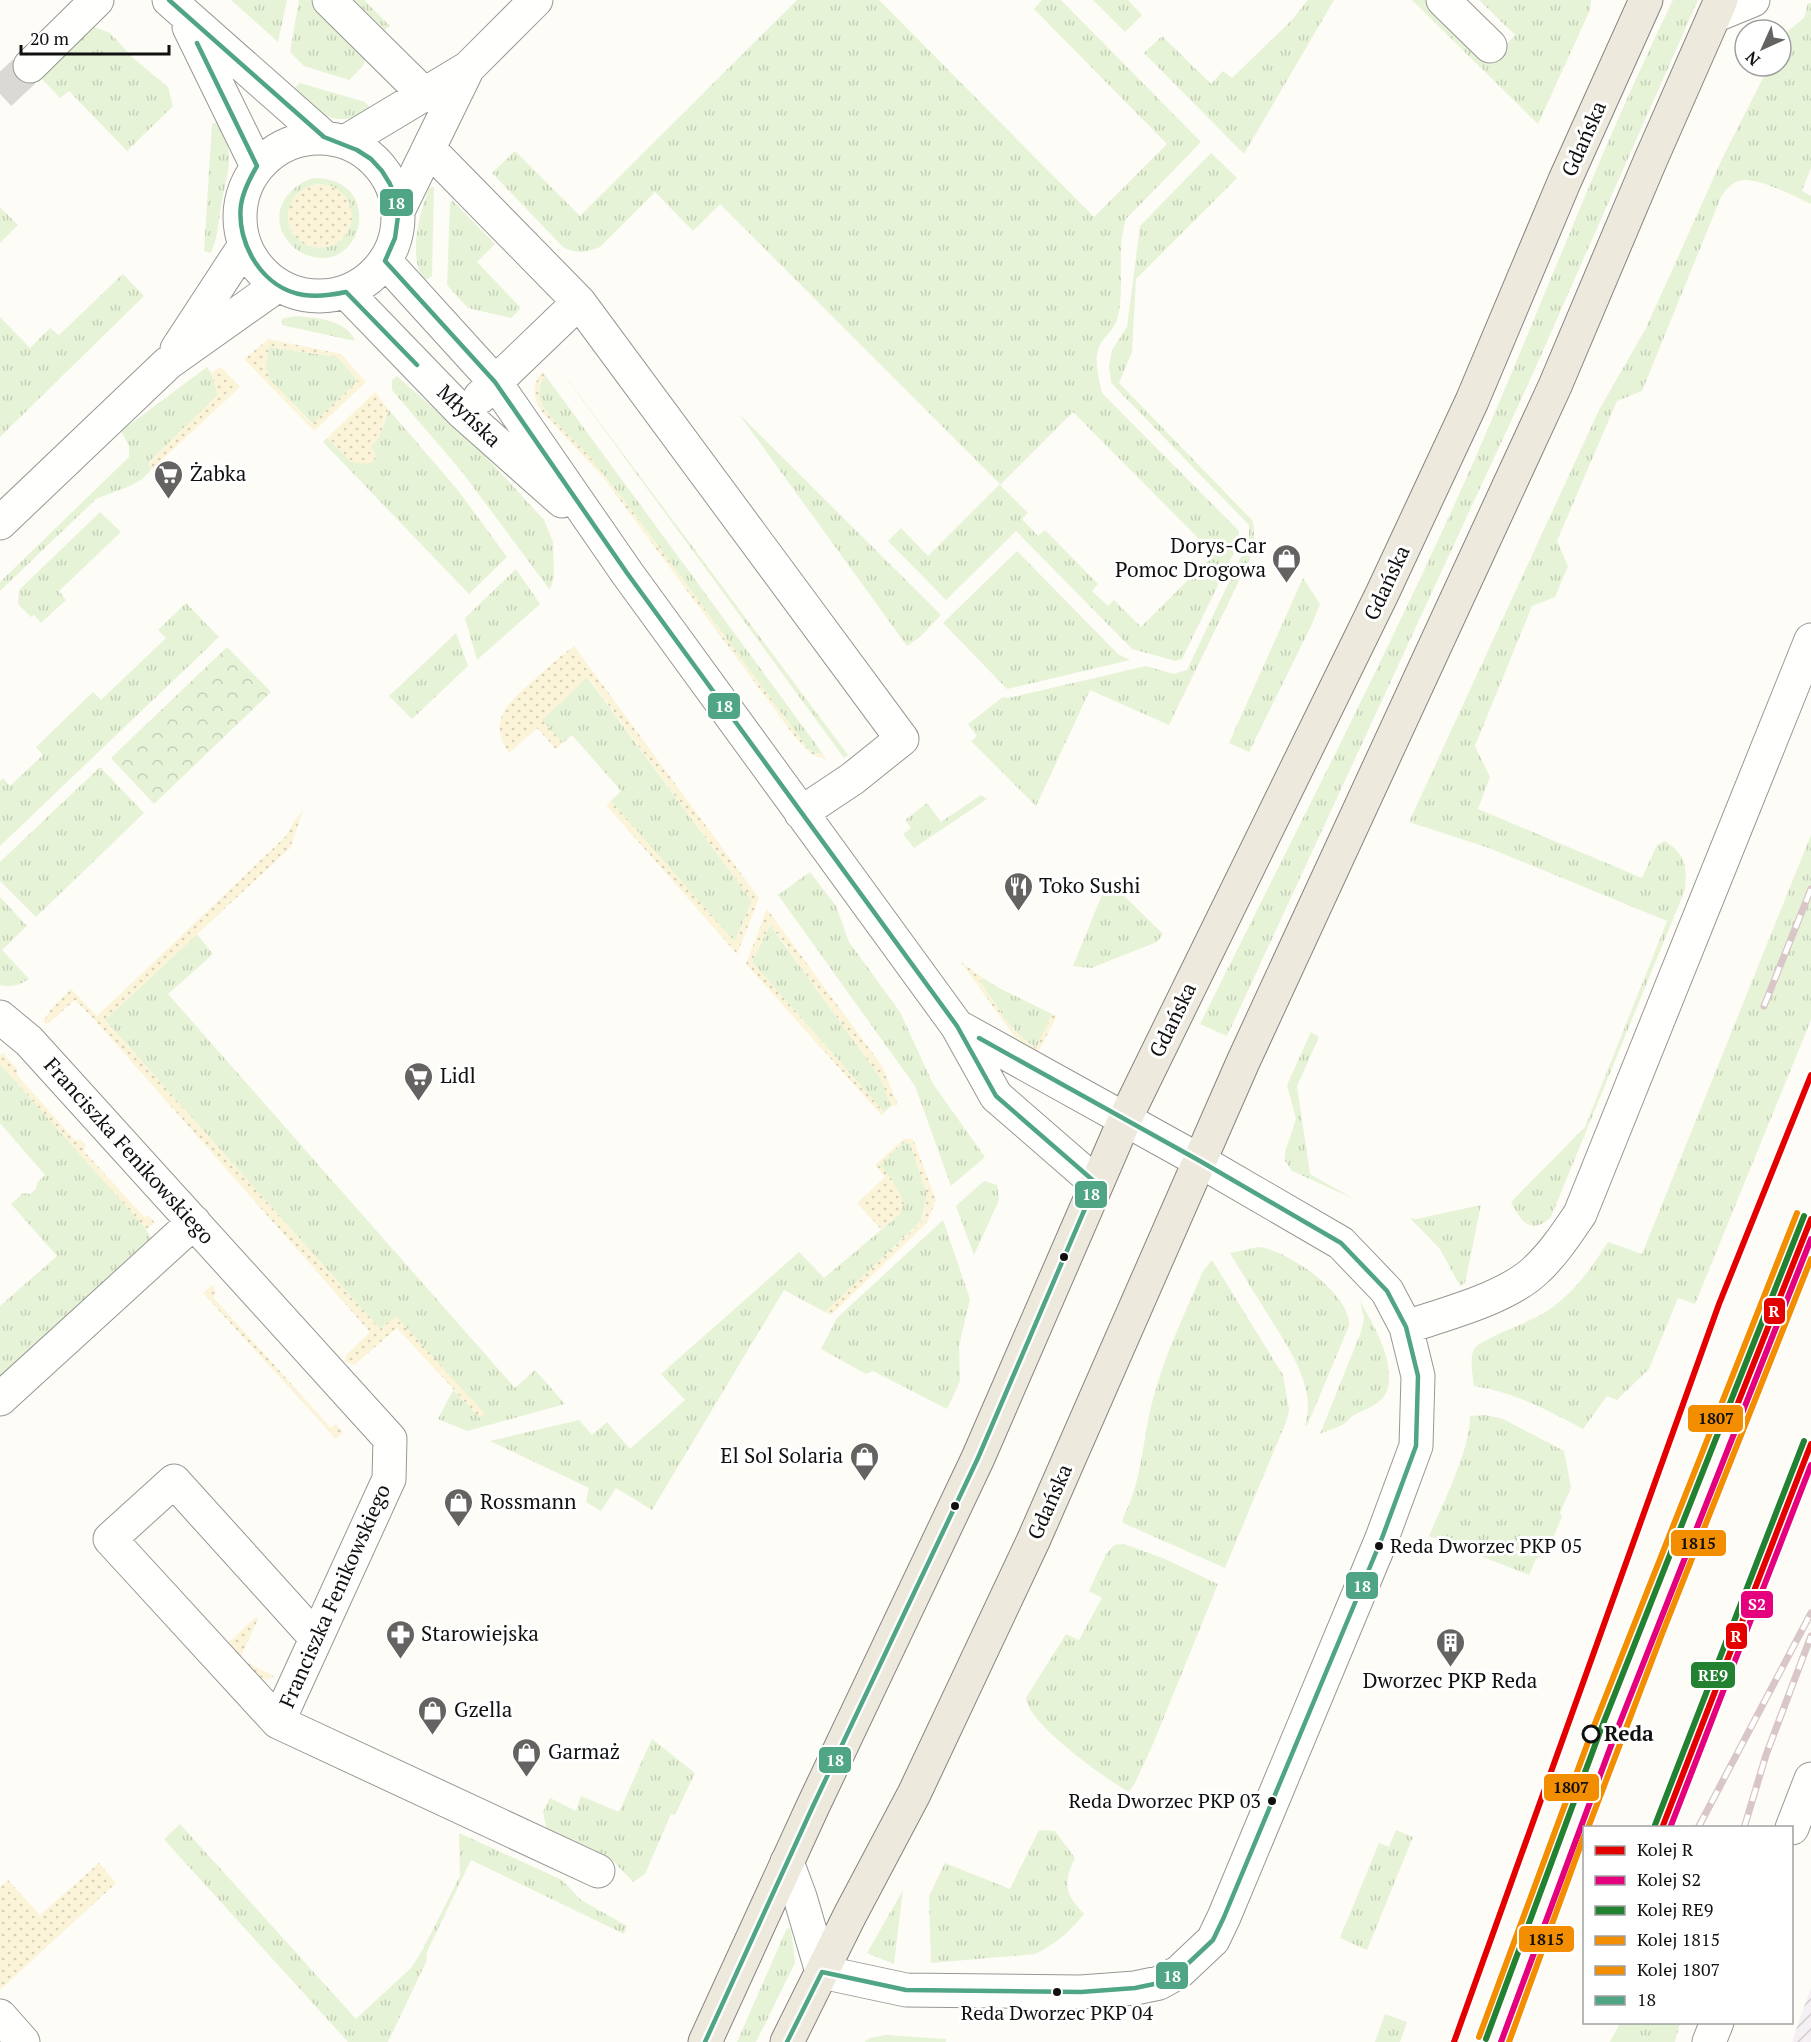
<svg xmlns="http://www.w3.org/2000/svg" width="1811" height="2042" font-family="'PT Serif',serif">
<defs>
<pattern id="industrial-furrows" width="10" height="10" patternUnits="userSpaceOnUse" patternTransform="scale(1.5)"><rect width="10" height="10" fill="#f5f0f3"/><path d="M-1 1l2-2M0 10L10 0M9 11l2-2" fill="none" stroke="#d1cdcf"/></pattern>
<pattern id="grass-tufts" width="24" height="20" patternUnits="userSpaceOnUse" patternTransform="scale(1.5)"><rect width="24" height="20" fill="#e7f3d7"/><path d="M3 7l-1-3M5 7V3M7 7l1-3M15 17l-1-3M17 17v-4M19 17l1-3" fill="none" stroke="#c5cfb8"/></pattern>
<pattern id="sand-dots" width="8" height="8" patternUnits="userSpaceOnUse" patternTransform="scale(1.5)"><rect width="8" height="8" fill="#fcf4d9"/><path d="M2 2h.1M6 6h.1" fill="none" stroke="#d7d0b9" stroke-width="1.8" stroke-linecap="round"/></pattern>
<pattern id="park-crowns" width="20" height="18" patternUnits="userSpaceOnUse" patternTransform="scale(1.5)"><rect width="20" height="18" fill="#e7f3d7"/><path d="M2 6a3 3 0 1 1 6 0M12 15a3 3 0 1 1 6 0" fill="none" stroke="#c5cfb8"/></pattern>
</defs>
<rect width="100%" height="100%" fill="#fdfcf7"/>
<path fill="url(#industrial-furrows)" d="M1811,1988V2042H1792L1799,2021Z"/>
<path fill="url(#grass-tufts)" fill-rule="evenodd" d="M231,0H287L278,42Z
M299,0H310L364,54L366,59L363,66L349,80L304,66L290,52Z
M354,0H364L390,26L385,30Z
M797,0H879L1094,217L1167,144L1034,9L1042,0H1061L1201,142L1126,219C1116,250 1125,284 1118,316C1116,327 1107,334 1101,343C1092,357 1099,378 1102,393L1239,531V542L1182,659L1176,661L1132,649L1016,531L946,600L888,541L901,528L928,556L1000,484L720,204L693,231L655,192L600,247C586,253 576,254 563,247L492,173L515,151L580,216ZM1073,412L1214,554L1141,627L1114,600L1108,606L1092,591L1098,584L1045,530L1038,536L1022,519L1028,513L1000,485Z
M1093,0H1128L1142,15L1125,32Z
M1308,0H1334L1244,154L1144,53L1162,36L1211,84L1223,71L1232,78L1291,21Z
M1412,0H1425L1490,62L1515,35L1479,0H1591L1590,10L1538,124Z
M1673,0H1698L1530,380L1227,1036L1200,1024C1285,853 1373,683 1452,510C1529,341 1592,166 1673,0Z
M1808,3H1811V168L1802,191L1811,196V204C1794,196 1762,179 1743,180C1733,181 1726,189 1721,197L1642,391L1617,401L1557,541L1568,566L1555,597L1532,606L1475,746L1490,777L1478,809L1642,878L1657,845L1665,841C1686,855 1687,865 1685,890L1551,1217C1530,1236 1521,1221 1511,1202L1585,1127L1667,921L1489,848L1409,822L1599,410L1646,328L1723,157L1769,66H1781V43L1786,33L1804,18Z
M91,26L110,33L133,58L168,87L173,106L127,151L69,91L60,98L39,76Z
M300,83L365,102L371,109C338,130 316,116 295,87Z
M218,121C237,158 227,170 221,207C218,223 218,238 211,253L204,251L212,124Z
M1211,153L1237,178L1136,279L1132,352L1119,383L1253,521L1255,548L1169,725L1090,690L1036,806L971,741L977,736L968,724L1003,697L1008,698L1146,666L1174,674L1187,670L1249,540V525L1117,389L1111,382L1109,366L1112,350L1127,327L1140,226Z
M314,178C385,178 364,273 310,256C300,253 291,247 285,237C269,211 289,185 314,178ZM315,184C331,185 340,190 350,203L293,235L289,224L288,213Z
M434,187L432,276L424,281C408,254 419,215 429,188Z
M452,200L495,244L477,262L521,308L511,318L468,308L447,285L450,203Z
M0,207L18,225L0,243Z
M123,274L144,296L0,437V317L30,348L50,328L59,335Z
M295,316C314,317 348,320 355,341L282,325V319Z
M269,347L338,357L358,381L313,424L269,379L268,372L265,369Z
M554,361L848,755L844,758Z
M207,367L211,373L218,395L149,462L151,470L141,480L130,486L96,499L0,591V582L129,457V446L121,431Z
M545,375L823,754L815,753L808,749L633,512L589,456L557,424L543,407L539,395L540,385Z
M397,376L475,445L544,520L553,542L554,577L550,590L462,472L392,390V380Z
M388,409L457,489L507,557L469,594L323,442L327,438L351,462C374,445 382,438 388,409Z
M739,414L941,615L920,637L907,646Z
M100,512L121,532L59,591L66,600L41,623L34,615L31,617L18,604L19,590Z
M1017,551L1118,654L1130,660L1007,689L943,623Z
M516,569L540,604L477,660L465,618Z
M1303,578L1320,604L1312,624L1249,752L1229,743Z
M186,603L219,637L0,846V781L3,778L10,786L43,755L36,747L93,692L101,700L166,638L158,630Z
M456,633L468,666L412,719L389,696Z
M587,677L752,901L734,943L611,801L621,791L572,735L563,743L541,720Z
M100,767L144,813L36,917L0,881V862Z
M981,795L987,799L914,848L903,834L911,828L905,820L927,803L941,822Z
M1811,835V1020L1695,1304L1678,1298L1649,1369L1617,1400L1607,1396L1583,1429C1547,1410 1514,1392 1474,1386C1473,1376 1469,1359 1474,1349C1480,1339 1530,1322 1544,1313C1573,1295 1590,1270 1608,1242L1642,1254Z
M810,872L836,906L849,942L900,1012L933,1084L985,1157L951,1186L915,1086L778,895Z
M1108,880L1163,934L1157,942L1091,968L1073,966Z
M0,897L27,926L2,950L29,979C20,985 10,988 0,985Z
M770,925L880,1077L891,1106L884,1112L752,962Z
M197,934L213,954L168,994L515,1388L535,1370L565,1404L467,1431L438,1419L453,1390L480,1417L396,1317L380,1329L105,1020Z
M983,978L999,988L1052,1014L1037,1048C1011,1034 996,1004 980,981Z
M1311,1032L1319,1037L1297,1086L1310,1174L1354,1199L1292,1171L1285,1161V1152L1296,1119L1287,1085Z
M0,1064L144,1226L154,1242L0,1383V1306L57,1256L11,1204L23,1193L30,1194L36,1189L37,1183L45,1175L0,1123Z
M904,1142L910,1143L927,1195L921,1221L825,1312L784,1290L652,1510L616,1488L601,1511L586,1502L589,1488L490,1441L579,1420L592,1435L607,1422L630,1449L685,1400L661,1374L799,1252L824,1278L900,1214L893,1181L879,1165Z
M984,1181L997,1185L999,1200L974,1255L956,1206Z
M1481,1205L1465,1283L1460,1286L1440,1249L1410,1218L1417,1219Z
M943,1220L970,1299L959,1346L960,1381L947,1409L873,1371L866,1374L821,1349L837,1318Z
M1258,1247C1286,1248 1352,1295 1349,1326L1307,1426L1305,1425C1319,1385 1281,1337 1262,1305C1251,1288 1240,1270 1230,1253Z
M1212,1260L1283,1375L1289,1410L1286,1422L1225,1568L1123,1523V1518C1143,1480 1142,1439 1153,1399C1165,1354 1185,1313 1203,1271Z
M1360,1301C1373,1323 1398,1366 1386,1393C1380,1405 1367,1408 1356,1414C1351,1416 1349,1420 1345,1423C1339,1428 1327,1430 1320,1434L1361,1332L1364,1319Z
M1486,1415L1503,1419L1564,1451L1571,1487L1560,1513L1562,1517L1546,1554L1536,1559L1529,1575L1429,1536C1443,1503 1470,1451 1470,1416Z
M1124,1544L1165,1559L1218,1584L1153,1744L1135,1783L1129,1792C1106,1779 1028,1724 1026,1698L1066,1634L1079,1640L1102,1598L1089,1591L1106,1554L1114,1545Z
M652,1739L695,1773L675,1815L671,1814L645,1874L633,1882L612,1860L547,1830L543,1812L550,1798L576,1811L581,1796L619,1812Z
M180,1824L356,2019L412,1967L423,1949L460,1876L459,1833L562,1880L581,1900L627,1926L624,1934L471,1860L426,1954L427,1960L388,2042H348L170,1846L164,1839Z
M1039,1830L1055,1831L1075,1858C1062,1884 1066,1895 1084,1914C1069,1932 1056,1944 1035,1954L931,1963L929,1896L945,1863L1010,1889Z
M1396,1830L1413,1837L1367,1950L1340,1938L1379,1843L1389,1847Z
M903,1890L894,1964L867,1953Z
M787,1928L791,1929L795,1963L756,2042H737Z
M1385,2014L1407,2022L1400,2042H1375Z
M1620,2023V2022L1680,2023L1675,2042H1610Z
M885,2035L946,2039V2042H864L870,2038Z"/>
<path fill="url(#sand-dots)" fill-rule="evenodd" d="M288 216a32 32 0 1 1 64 0a32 32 0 1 1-64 0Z
M269,339L341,354L366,382L314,431L244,359ZM269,347L338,357L358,381L312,424L269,379L268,372L265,368Z
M221,367L240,387L151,470L149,462L218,395L211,373Z
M542,372L545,375L540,385L539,395L543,407L557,424L589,456L633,512L808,749L815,753L823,754L827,760L811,754L795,737L603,477L543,413C533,399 531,386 542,372Z
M375,392L388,409L380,436L371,447L375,452L376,458L370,464L351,462L327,438Z
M574,646L759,898L737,954L606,805L611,801L735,942L752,901L588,677L542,720L563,743L556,749L537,728L509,753C486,719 510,701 535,679C547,668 560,656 574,646Z
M303,811L290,848L105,1020L380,1329L396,1316L485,1414L480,1418L397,1328L354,1365L345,1362V1356L370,1332L93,1018L75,1000L49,1023L46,1024L43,1021L52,1008L71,989L97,1016L286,836L294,821Z
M767,909L882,1066L898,1105L891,1106L880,1077L770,924L752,962L884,1112L882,1116L746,964Z
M961,962L983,978L980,981C996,1004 1011,1034 1036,1048L1052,1014L1057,1016L1036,1056L1014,1036Z
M3,1053L17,1069V1075L75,1140L80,1139L86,1145L84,1151L144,1217L149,1216L155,1223L146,1229L0,1064V1056Z
M904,1139H913L936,1200L927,1223L831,1315L825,1312L922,1221L927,1195L910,1143L904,1142L880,1165L893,1181L904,1202L900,1214L881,1229L857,1203L885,1177L875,1165Z
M212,1285L216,1292L213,1297L331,1428L336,1424L343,1432L336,1439L203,1293Z
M256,1617L258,1619L240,1659L274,1676L267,1680L233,1665L228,1643Z
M99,1863L116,1883L0,1990V1887L8,1880L40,1915Z"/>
<path fill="url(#park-crowns)" d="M227,647L271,692L154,804L111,758Z"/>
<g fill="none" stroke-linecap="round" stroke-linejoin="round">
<path stroke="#dad9d4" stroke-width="33" stroke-dasharray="33 16" stroke-linecap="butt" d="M0,94L30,66"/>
<defs>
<path id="minor" d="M169,0L324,137
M329,0L424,94
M1443,0L1490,46
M1714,16L1753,0
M189,27L257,166
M30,66L97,0
M240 217a79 79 0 1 1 158 0a79 79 0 1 1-158 0Z
M345,142L468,68L536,0
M429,149L579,302L902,739L852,779L801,813
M398,211L468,68
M385,261L495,382L627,573L957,1026L996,1096L1096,1183
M346,292L463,413L562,501
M177,349L245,245
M480,397L579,302
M0,523L168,363L278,285
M0,1017L29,1041L390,1439L389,1479L278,1722
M1406,1327C1445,1314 1508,1298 1537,1269C1554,1253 1567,1233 1580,1214L1811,640
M0,1399L194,1222
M315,1637L174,1481L110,1539L278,1722L598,1871
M1792,1828L1811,1779
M787,1862L800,1897L822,1972L906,1990L1081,1992L1135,1988L1159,1983L1179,1972L1213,1940L1224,1917L1382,1538L1416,1446L1418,1376L1406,1327L1387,1291L1341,1243L1200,1161L957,1026
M0,2016L23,2042
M1709,2042L1717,2022"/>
<path id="major" d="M705,2042L813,1806L978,1458L1125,1119L1382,594L1472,401L1565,180L1646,0
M787,2042L850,1915L914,1794L1034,1539L1243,1062L1555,386L1651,159L1721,0"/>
</defs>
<use href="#minor" stroke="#979795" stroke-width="35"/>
<use href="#major" stroke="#858482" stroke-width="35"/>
<use href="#minor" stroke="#fffffe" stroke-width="33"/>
<use href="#major" stroke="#ede9dc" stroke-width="33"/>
<defs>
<path id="rail" d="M1764,1006L1811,889
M1698,1828L1811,1613
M1744,1828L1766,1755L1811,1636"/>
</defs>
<use href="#rail" stroke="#d9c6c7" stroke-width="7"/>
<use href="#rail" stroke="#fff" stroke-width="4.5" stroke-dasharray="14" stroke-linecap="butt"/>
<defs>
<path id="bus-1" d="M169,0L324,137L357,150L371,159L382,171L390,184L396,199L398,216L395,238L385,261L495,382L627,573L957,1026L996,1096L1096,1183L978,1458L813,1806L705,2042
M197,43L257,166C250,178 243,191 241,205C236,244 263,289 304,295C318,297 332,295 346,292L417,365
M822,1972L906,1990L1081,1992L1135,1988L1159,1983L1179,1972L1213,1940L1224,1917L1382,1538L1416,1446L1418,1376L1406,1327L1387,1291L1341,1243L1200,1161L979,1038
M787,2042L822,1972"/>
</defs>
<use href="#bus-1" stroke="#fff" stroke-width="9"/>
<use href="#bus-1" stroke="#50a684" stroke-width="4.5"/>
<defs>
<path id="rail-1" d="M1738,1403L1811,1219
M1662,1828L1811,1444
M1454,2042L1719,1304L1811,1075"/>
<path id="rail-2" d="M1670,1828L1811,1465
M1501,2042L1615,1735L1811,1239"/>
<path id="rail-3" d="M1655,1825L1804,1441
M1486,2039L1601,1729L1804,1216"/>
<path id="rail-4" d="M1588,1828L1662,1634L1811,1259
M1509,2042L1584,1836"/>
<path id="rail-5" d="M1479,2037L1594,1726L1797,1213"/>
</defs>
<use href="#rail-1" stroke="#fff" stroke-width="10"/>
<use href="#rail-2" stroke="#fff" stroke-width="10"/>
<use href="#rail-3" stroke="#fff" stroke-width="10"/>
<use href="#rail-4" stroke="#fff" stroke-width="10"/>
<use href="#rail-5" stroke="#fff" stroke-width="10"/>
<use href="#rail-1" stroke="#e50000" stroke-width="6"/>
<use href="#rail-2" stroke="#e5007d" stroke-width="6"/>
<use href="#rail-3" stroke="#238132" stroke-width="6"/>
<use href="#rail-4" stroke="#f38e01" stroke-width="6"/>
<use href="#rail-5" stroke="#f38e01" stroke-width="6"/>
</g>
<defs>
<symbol id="supermarket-pin" viewBox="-11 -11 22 30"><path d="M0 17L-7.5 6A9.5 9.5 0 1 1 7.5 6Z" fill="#646362" stroke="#fff"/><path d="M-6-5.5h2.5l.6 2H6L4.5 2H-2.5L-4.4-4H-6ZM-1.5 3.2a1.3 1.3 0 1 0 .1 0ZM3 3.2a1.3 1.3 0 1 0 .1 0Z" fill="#fff"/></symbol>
<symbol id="shop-pin" viewBox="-11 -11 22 30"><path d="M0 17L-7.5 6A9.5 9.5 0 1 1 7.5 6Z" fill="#646362" stroke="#fff"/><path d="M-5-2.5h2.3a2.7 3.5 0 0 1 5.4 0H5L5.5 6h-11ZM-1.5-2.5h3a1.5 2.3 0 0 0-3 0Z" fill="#fff"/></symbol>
<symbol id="restaurant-pin" viewBox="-11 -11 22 30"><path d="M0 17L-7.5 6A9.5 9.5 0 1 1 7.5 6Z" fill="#646362" stroke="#fff"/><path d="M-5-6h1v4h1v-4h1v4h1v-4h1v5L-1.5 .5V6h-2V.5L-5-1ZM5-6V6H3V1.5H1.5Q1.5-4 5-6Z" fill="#fff"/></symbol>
<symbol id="pharmacy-pin" viewBox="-11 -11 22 30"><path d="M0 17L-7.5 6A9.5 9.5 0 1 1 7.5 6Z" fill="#646362" stroke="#fff"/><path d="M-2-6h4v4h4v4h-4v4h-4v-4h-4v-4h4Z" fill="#fff"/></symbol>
<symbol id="building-pin" viewBox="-11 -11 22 30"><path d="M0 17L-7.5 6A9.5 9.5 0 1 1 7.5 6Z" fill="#646362" stroke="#fff"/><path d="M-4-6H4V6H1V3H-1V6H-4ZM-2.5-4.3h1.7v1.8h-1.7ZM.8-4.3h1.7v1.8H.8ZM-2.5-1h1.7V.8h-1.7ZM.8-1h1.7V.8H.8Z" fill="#fff"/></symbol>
</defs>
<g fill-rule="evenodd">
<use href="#supermarket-pin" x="152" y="458" width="33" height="45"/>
<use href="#shop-pin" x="1270" y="542" width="33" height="45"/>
<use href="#restaurant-pin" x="1002" y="870" width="33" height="45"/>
<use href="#supermarket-pin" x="402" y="1060" width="33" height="45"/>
<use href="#shop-pin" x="848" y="1440" width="33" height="45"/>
<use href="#shop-pin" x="442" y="1486" width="33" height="45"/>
<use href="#pharmacy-pin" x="384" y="1618" width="33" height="45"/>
<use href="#building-pin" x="1434" y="1626" width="33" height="45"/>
<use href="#shop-pin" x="416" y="1694" width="33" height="45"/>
<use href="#shop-pin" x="510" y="1736" width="33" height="45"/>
</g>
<g fill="#111" stroke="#fff" stroke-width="2">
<circle cx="1064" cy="1257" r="5"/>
<circle cx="955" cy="1506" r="5"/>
<circle cx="1379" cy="1546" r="5"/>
<circle cx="1272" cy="1801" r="5"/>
<circle cx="1057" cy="1992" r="5"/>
</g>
<circle fill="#fff" stroke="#111" stroke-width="3" cx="1591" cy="1734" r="8"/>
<g text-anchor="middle" stroke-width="6" stroke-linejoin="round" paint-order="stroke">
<g font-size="20" fill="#111" stroke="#fff" text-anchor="start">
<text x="1390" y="1553">Reda Dworzec PKP 05</text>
<text x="1261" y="1808" text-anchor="end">Reda Dworzec PKP 03</text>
<text x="1057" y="2020" text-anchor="middle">Reda Dworzec PKP 04</text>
</g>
<g font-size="21" fill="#111" stroke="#fff">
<text transform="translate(1584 139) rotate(-66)" y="7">Gdańska</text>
<text transform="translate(469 416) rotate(44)" y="7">Młyńska</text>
<text transform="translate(1387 583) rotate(-65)" y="7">Gdańska</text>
<text transform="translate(1173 1020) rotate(-64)" y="7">Gdańska</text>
<text transform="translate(129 1151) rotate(48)" y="7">Franciszka Fenikowskiego</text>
<text transform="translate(1050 1502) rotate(-66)" y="7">Gdańska</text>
<text transform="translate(335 1596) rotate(-66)" y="7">Franciszka Fenikowskiego</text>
</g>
<g font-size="21" fill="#111" stroke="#fff" text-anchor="start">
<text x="190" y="481">Żabka</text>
<text x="1266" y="553" text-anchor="end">Dorys-Car<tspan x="1266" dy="24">Pomoc Drogowa</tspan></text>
<text x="1039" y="893">Toko Sushi</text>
<text x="440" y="1083">Lidl</text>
<text x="843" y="1463" text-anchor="end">El Sol Solaria</text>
<text x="480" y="1509">Rossmann</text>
<text x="421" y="1641">Starowiejska</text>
<text x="1450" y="1688" text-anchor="middle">Dworzec PKP Reda</text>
<text x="454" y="1717">Gzella</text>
<text x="548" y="1759">Garmaż</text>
</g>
<g font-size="21" font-weight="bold" fill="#111" stroke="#fff" text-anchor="start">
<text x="1604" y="1741">Reda</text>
</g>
</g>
<g stroke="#fff" stroke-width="2">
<rect x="379" y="188" width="35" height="29" rx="6" fill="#50a684"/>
<rect x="707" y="692" width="34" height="28" rx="6" fill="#50a684"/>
<rect x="1074" y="1180" width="34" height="29" rx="6" fill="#50a684"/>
<rect x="1763" y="1297" width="23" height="28" rx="6" fill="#e50000"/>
<rect x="1687" y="1404" width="57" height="29" rx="6" fill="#f38e01"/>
<rect x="1670" y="1529" width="57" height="28" rx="6" fill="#f38e01"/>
<rect x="1345" y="1571" width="34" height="29" rx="6" fill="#50a684"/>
<rect x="1740" y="1590" width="34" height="29" rx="6" fill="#e5007d"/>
<rect x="1725" y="1622" width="23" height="28" rx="6" fill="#e50000"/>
<rect x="1690" y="1661" width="46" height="28" rx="6" fill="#238132"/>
<rect x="818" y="1746" width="34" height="28" rx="6" fill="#50a684"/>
<rect x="1543" y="1773" width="57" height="29" rx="6" fill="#f38e01"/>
<rect x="1518" y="1925" width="57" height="28" rx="6" fill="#f38e01"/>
<rect x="1155" y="1961" width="34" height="29" rx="6" fill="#50a684"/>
</g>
<g font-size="16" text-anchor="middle" font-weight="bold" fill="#fff">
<text x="396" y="209">18</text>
<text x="724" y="712">18</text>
<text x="1091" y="1200">18</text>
<text x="1774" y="1317">R</text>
<text x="1362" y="1592">18</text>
<text x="1757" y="1610">S2</text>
<text x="1736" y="1642">R</text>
<text x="1713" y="1681">RE9</text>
<text x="835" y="1766">18</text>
<text x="1172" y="1982">18</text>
</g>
<g font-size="16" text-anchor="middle" font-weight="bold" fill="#111">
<text x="1716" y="1424">1807</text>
<text x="1698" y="1549">1815</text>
<text x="1571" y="1793">1807</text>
<text x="1546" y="1945">1815</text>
</g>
<rect x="1583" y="1826" width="210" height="198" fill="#ffffff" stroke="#a0a0a0" stroke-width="1.5"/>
<rect x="1595" y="1846" width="30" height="9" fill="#e50000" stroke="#a0a0a0" stroke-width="1.5"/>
<text x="1637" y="1856" font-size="18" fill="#111111">Kolej R</text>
<rect x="1595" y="1876" width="30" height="9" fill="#e5007d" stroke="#a0a0a0" stroke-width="1.5"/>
<text x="1637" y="1886" font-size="18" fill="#111111">Kolej S2</text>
<rect x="1595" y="1906" width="30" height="9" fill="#238132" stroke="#a0a0a0" stroke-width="1.5"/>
<text x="1637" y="1916" font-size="18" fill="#111111">Kolej RE9</text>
<rect x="1595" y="1936" width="30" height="9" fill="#f38e01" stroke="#a0a0a0" stroke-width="1.5"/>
<text x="1637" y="1946" font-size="18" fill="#111111">Kolej 1815</text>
<rect x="1595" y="1966" width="30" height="9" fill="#f38e01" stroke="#a0a0a0" stroke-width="1.5"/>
<text x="1637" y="1976" font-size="18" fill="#111111">Kolej 1807</text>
<rect x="1595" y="1996" width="30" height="9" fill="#50a684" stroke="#a0a0a0" stroke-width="1.5"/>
<text x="1637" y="2006" font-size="18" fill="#111111">18</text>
<g transform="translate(1763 48) rotate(225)"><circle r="28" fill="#ffffff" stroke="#a0a0a0" stroke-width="1.5"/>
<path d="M0-4.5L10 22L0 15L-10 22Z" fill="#646362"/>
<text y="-9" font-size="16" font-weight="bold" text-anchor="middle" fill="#111111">N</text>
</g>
<path d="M21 45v9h148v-9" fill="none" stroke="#111111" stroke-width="3"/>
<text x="30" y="45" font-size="18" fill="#111111" stroke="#ffffff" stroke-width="4.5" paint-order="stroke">20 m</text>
</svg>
